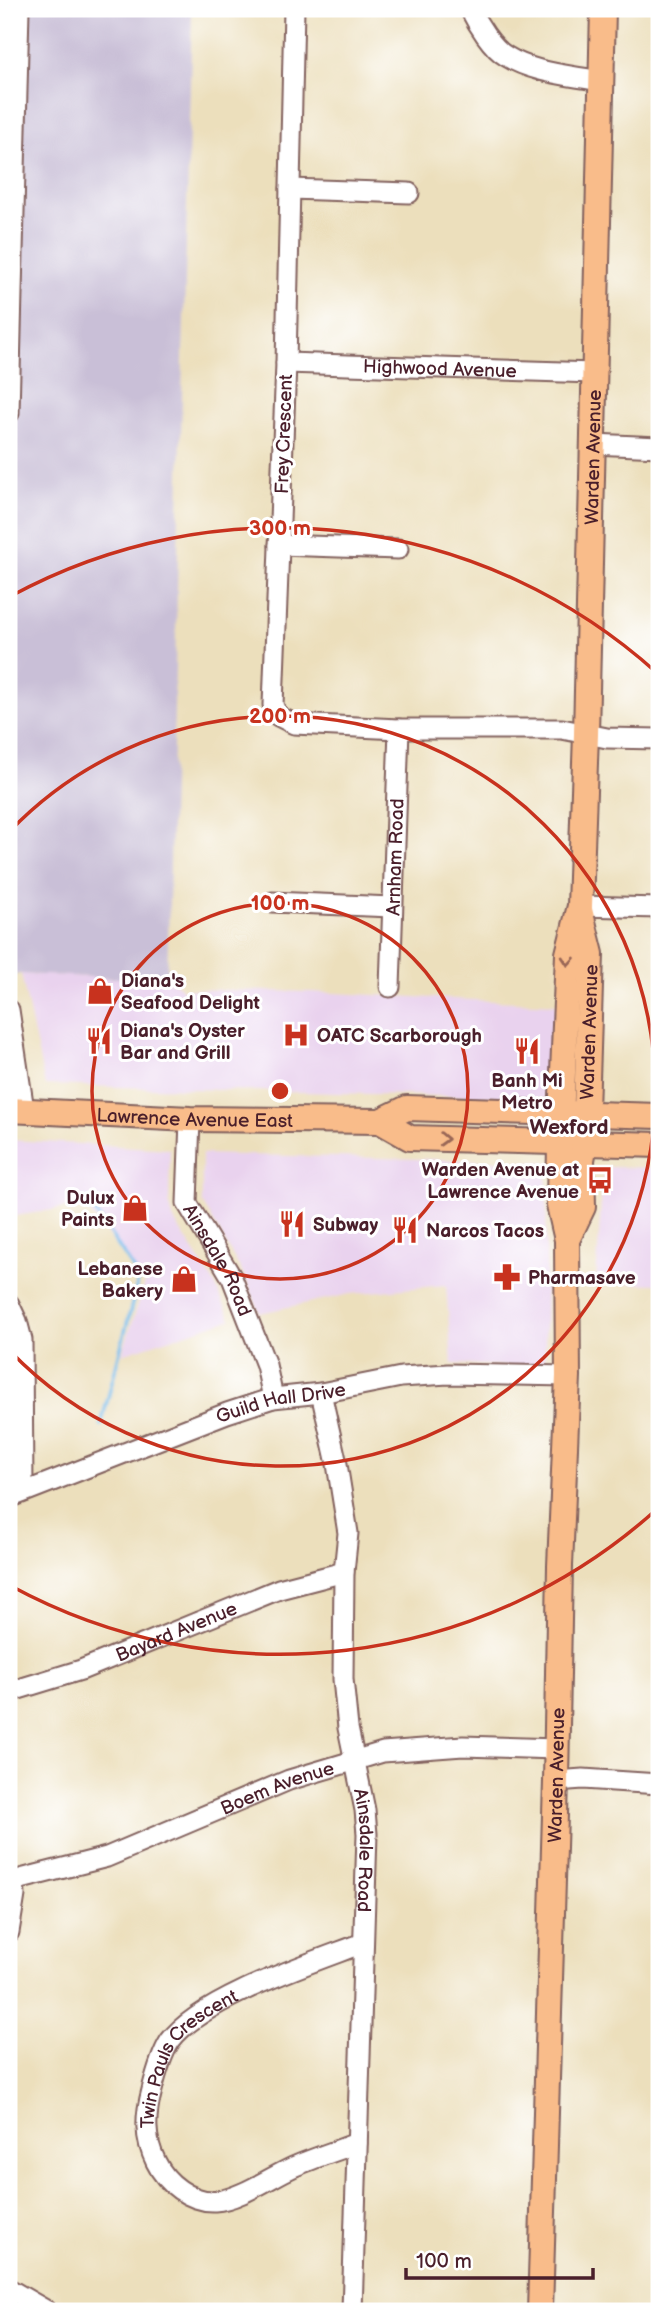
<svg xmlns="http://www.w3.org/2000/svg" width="668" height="2320" font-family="'Balsamiq Sans',sans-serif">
<rect width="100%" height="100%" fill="#fff"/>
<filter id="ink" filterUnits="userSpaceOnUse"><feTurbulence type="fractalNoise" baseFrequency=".0143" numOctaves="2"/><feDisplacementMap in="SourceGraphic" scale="14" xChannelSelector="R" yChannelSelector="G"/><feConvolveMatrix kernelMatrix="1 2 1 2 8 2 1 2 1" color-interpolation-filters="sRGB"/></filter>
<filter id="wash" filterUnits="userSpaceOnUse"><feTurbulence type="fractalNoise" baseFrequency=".00686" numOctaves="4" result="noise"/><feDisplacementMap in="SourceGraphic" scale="28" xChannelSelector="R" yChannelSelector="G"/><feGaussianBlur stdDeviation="1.57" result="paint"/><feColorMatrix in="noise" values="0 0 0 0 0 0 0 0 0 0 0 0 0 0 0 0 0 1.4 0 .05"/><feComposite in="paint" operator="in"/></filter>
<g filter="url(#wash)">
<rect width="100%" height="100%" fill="#ecdfbc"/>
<path fill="#e9d2ee" d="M21,974L167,980L177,984L182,989L312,992L556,1004L552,1099L45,1085Z
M9,1140L170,1149L169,1201L173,1219L213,1281L231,1319L122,1354L145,1283L84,1205L9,1217Z
M202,1154L547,1162L545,1367L452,1364L446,1285L350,1294L260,1313L244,1275L202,1202Z
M608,1167L659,1168V1284L596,1283L603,1171Z"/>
<path fill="#c9bfd7" d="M9,9H192L167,980L21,974L9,976Z"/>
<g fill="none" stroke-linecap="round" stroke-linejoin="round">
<path stroke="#73bcec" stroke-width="3.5" d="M88,1201L139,1277L101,1425"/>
</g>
</g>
<g filter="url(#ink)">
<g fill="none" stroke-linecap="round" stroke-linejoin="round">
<defs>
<g id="minor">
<path d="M294,9L286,363L273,705L278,716L294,724L399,729H562L607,738L659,739"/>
<path d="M470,9C477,23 492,48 506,56C533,73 569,75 600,81"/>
<path d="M290,189L409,193"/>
<path id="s1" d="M286,363L594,373"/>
<path d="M9,413L19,9"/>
<path d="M593,444L659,447"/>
<path d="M279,545L398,549"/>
<path d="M272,902L392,907"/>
<path d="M580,906L659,908"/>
<path id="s2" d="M390,987L399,729"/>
<path d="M9,1010L24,1110"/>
<path id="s3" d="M190,1119L187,1203L232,1278L266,1365L273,1398"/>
<path d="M9,1304L17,1321L22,1340L23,1492"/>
<path id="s4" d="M321,1393L337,1464L348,1533L344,1572L343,1679L348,1728L365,1810L367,1834L352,2311"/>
<path id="s5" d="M9,1498L227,1413L273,1398L321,1393L401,1377L448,1374L568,1376"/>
<path id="s6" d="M9,1692L81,1670L279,1589L344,1572"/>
<path d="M556,1781L583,1779L659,1784"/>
<path id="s7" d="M9,1882L107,1857L289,1780L383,1752L463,1746L557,1749"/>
<path d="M9,1932L15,1895L14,1882"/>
<path id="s8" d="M357,2143C336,2151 314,2158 293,2167C271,2177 238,2200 215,2201C190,2202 166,2183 156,2162C144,2138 145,2116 152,2090C156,2074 161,2055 170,2041C200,1999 314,1962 363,1943"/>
<path d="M9,2289L47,2311"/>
</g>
<g id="major">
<path id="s9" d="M9,1110L190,1119L380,1121L407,1108L659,1116"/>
<path d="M380,1121L410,1138L659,1145"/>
<path id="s10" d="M567,1240L583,1207L582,1160L585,1143L591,954L580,910"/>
<path id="s11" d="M540,2311L556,1781L560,1566L568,1376L567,1240L559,1205L560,1143L568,954L580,906L586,734L603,9"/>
</g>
</defs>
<use href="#minor" stroke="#83625e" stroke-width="23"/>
<use href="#major" stroke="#83625e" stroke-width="28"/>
<use href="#minor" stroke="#fff" stroke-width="19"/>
<use href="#major" stroke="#f9bc8a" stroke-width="24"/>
</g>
<defs><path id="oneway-chevron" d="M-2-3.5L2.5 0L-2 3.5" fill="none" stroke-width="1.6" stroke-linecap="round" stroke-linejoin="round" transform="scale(1.75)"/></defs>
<g stroke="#996656">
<use href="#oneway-chevron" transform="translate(568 961) rotate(95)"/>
<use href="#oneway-chevron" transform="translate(444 1139) rotate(2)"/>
</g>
</g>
<g fill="none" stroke="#c8321e" stroke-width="3.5">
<circle cx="280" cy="1091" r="188"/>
<path d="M10 831A375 375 0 1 1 10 1351"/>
<path d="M657 1509A563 563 0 0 1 11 1586M11 596A563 563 0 0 1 657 673"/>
</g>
<defs>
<symbol id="shop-bare" viewBox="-9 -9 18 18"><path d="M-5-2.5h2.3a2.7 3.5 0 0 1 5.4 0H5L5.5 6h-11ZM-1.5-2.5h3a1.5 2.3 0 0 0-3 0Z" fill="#c8321e" stroke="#fff" stroke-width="2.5" paint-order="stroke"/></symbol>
<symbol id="hospital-bare" viewBox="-9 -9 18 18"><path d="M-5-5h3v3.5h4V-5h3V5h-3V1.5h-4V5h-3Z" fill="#c8321e" stroke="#fff" stroke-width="2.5" paint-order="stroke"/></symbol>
<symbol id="restaurant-bare" viewBox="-9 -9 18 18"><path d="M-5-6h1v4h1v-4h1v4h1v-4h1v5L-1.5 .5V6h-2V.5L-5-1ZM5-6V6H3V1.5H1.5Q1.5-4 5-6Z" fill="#c8321e" stroke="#fff" stroke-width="2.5" paint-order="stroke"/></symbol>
<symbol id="bus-bare" viewBox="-9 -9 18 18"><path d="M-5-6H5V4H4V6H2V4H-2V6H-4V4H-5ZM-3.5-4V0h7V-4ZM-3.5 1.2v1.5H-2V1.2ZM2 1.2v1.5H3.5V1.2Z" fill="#c8321e" stroke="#fff" stroke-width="2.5" paint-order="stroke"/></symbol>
<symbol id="pharmacy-bare" viewBox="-9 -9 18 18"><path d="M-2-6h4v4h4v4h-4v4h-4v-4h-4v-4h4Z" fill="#c8321e" stroke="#fff" stroke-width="2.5" paint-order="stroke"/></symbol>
</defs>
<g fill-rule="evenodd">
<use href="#shop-bare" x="81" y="972" width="38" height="38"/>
<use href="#hospital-bare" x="277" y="1016" width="38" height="38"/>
<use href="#restaurant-bare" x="80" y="1022" width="38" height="38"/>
<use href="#restaurant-bare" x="508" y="1032" width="38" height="38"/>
<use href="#bus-bare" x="581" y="1161" width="38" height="38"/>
<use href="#shop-bare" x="116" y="1189" width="38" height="38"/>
<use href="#restaurant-bare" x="273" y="1205" width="38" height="38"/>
<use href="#restaurant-bare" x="386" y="1211" width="38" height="38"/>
<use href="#pharmacy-bare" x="488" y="1258" width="38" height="38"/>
<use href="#shop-bare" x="165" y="1260" width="38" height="38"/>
</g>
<g text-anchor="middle" stroke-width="6" stroke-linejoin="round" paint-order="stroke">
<g font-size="19" fill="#4a1f2b" stroke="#fff">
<text dy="7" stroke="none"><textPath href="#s1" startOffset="154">Highwood Avenue</textPath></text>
<text transform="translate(283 434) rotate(-88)" y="7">Frey Crescent</text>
<text dy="7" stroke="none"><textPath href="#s11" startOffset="1857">Warden Avenue</textPath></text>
<text dy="7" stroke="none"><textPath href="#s2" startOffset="130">Arnham Road</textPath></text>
<text dy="7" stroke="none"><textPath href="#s10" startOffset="212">Warden Avenue</textPath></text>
<text dy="7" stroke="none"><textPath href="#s9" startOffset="186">Lawrence Avenue East</textPath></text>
<text dy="7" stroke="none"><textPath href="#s3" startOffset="149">Ainsdale Road</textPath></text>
<text dy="7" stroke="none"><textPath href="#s5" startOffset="289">Guild Hall Drive</textPath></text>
<text dy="7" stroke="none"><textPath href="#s6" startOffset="178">Bayard Avenue</textPath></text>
<text dy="7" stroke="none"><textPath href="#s11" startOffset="536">Warden Avenue</textPath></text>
<text dy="7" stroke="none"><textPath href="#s7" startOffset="285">Boem Avenue</textPath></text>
<text dy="7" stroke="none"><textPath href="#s4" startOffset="462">Ainsdale Road</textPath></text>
<text dy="7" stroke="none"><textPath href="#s8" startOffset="350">Twin Pauls Crescent</textPath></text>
</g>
<g font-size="19" font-weight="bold" fill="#4a1f2b" stroke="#fff" text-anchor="start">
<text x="121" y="987">Diana's<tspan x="121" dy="22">Seafood Delight</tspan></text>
<text x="120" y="1037">Diana's Oyster<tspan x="120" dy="22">Bar and Grill</tspan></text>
<text x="317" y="1042">OATC Scarborough</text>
<text x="527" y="1087" text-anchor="middle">Banh Mi<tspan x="527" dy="22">Metro</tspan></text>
<text x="579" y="1176" text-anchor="end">Warden Avenue at<tspan x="579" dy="22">Lawrence Avenue</tspan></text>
<text x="114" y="1204" text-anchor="end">Dulux<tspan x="114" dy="22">Paints</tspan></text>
<text x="313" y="1231">Subway</text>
<text x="426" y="1237">Narcos Tacos</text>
<text x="163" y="1275" text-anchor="end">Lebanese<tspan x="163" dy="22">Bakery</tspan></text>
<text x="528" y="1284">Pharmasave</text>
</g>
<g font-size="21" font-weight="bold" fill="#4a1f2b" stroke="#fff">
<text x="569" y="1134">Wexford</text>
</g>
</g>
<circle cx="280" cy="1091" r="10" fill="#c8321e" stroke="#fff" stroke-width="3.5"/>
<g font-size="21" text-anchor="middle" font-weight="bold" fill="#c8321e" stroke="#fff" stroke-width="6" stroke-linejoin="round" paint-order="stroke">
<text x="280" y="535">300 m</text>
<text x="280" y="723">200 m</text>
<text x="280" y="910">100 m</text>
</g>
<rect width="668" height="2320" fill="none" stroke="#fff" stroke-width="35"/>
<path d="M406 2268v10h187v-10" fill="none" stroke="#4a1f2b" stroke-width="3.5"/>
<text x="416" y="2268" font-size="21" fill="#4a1f2b" stroke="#ffffff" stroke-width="5" paint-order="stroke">100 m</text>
</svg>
